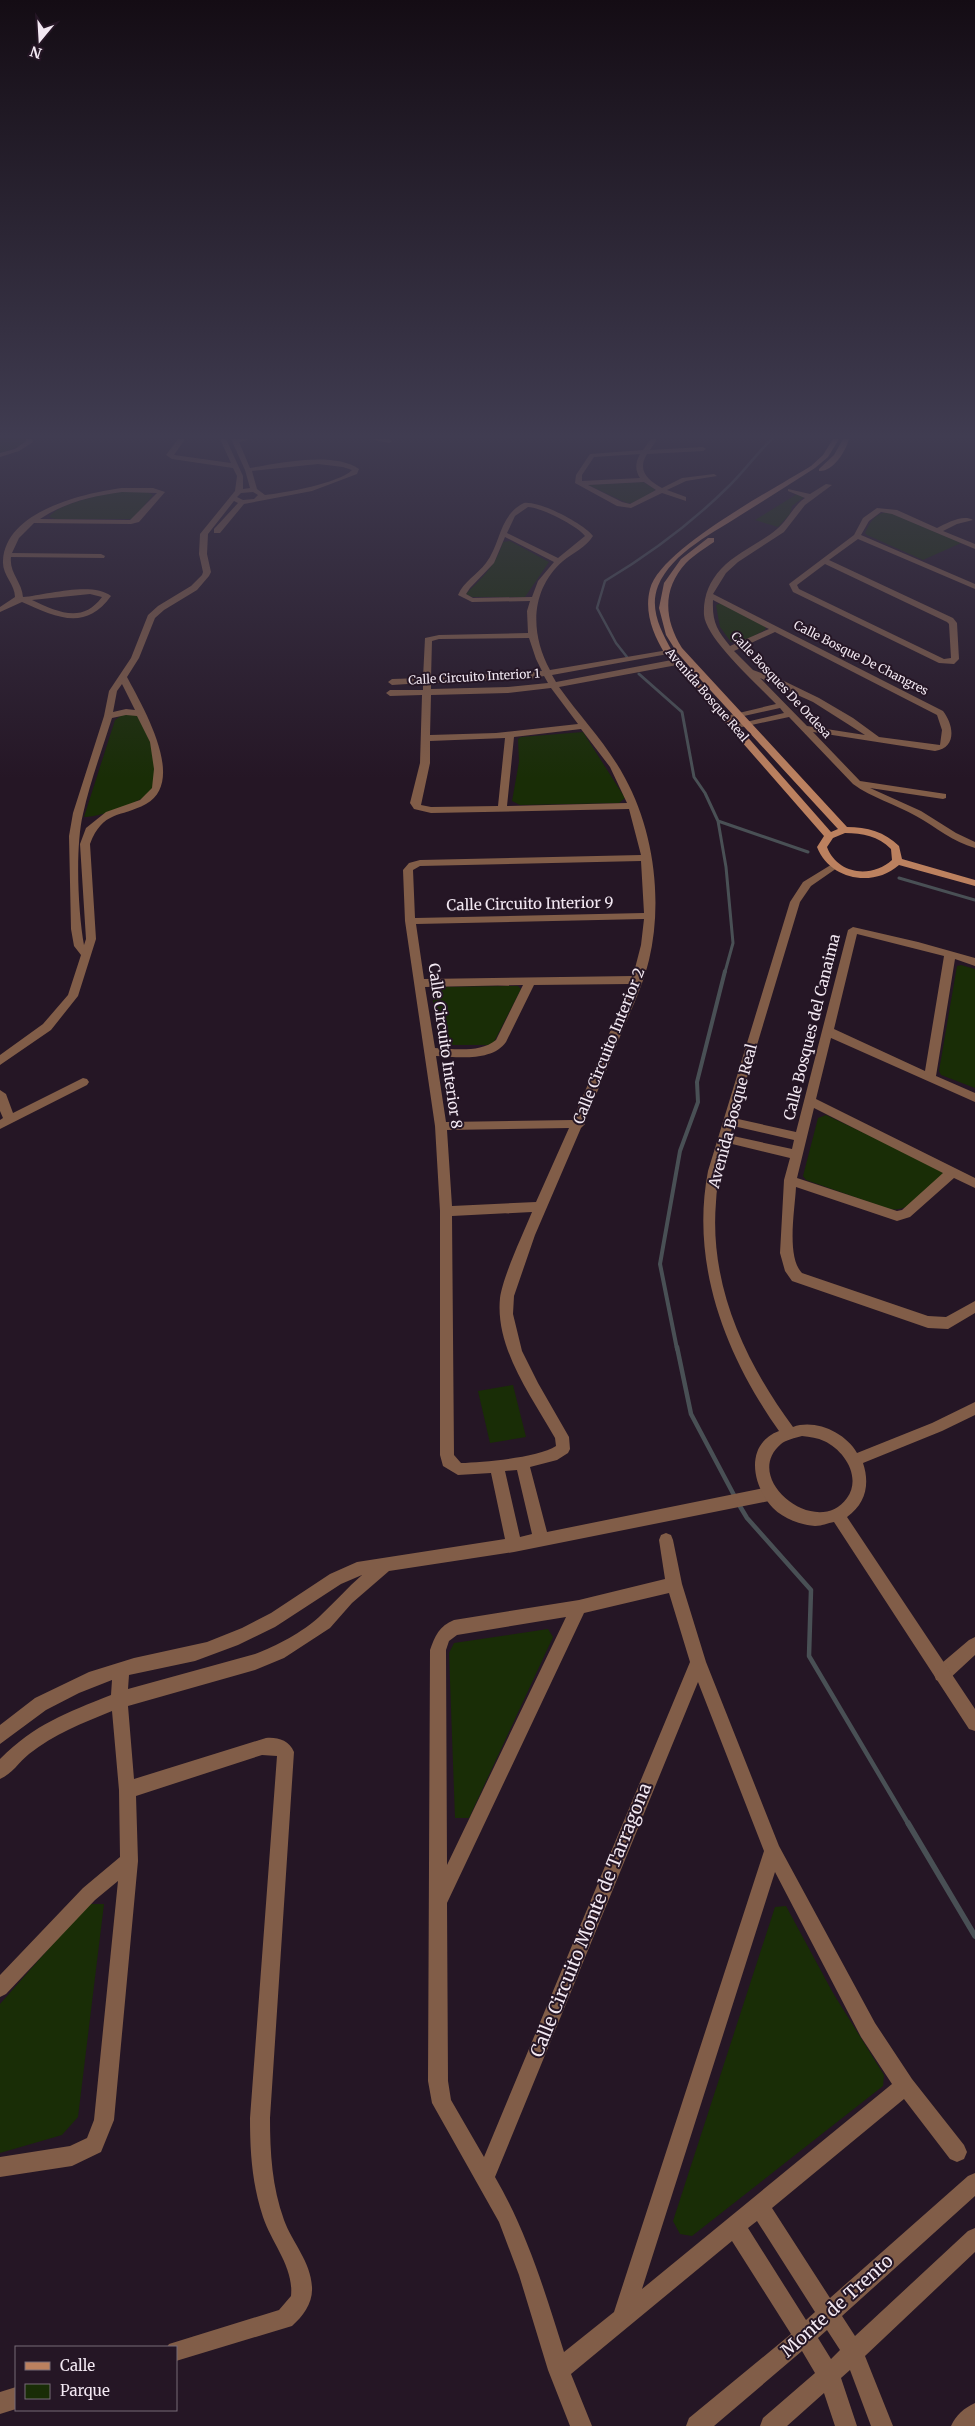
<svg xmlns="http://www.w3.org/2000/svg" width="975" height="2426" font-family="Merriweather,serif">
<rect width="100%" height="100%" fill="#251625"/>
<path fill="#192d06" d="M0,439H24L26,441L18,447L0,453Z
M643,482L655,489L654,492L633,503H627L588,485Z
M124,491L147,492L153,495L133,519H56L49,517C60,502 106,494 124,491Z
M797,494L803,496V498L792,506L790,514L778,527L755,520Z
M888,512L961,543L923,560L867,535L865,533C870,522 875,513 888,512Z
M510,541L549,562L525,597H472L466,594C483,577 496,565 503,542Z
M721,603L766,626L765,630L740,643L731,642L720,627L716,605Z
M122,715H135L142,718L150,735L157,769L153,792C134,804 107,816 84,817L115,720Z
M583,732L625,798L619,803L520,805L512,801L519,762L518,739L521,737Z
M961,965L975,969V1088L941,1075L939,1071L957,966Z
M518,986L521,989L494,1042L489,1045H447L440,1041L431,990L436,987Z
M826,1115L942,1170L944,1176C928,1190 911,1213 889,1209L806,1180L803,1176L818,1118Z
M513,1385L526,1437L490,1443L478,1391Z
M548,1629L553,1637L469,1818H455L449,1653L454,1643Z
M88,1904H104L78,2117L62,2135L0,2153V2004Z
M786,1906L833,1993L884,2075L883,2086L692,2236L680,2234L673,2221L775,1907Z"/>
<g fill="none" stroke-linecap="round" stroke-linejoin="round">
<path stroke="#495055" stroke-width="2.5" d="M627,657L616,643L597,608L605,581C650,554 693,522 730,485C745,470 757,453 772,439"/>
<path stroke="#495055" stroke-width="3" d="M639,674L682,712L694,777L705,793L718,821L726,867L733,943L725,972
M718,821L808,852
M899,878L975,900"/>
<path stroke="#495055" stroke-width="4" d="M677,1349L660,1264L680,1151L698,1102L697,1082L725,971"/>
<path stroke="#495055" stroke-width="4.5" d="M677,1347L691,1414L735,1497
M738,1503L747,1518L811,1590L809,1656L909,1825"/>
<path stroke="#495055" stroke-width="5.5" d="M908,1823L975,1936"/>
<path fill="#815d48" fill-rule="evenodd" d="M26,439H32L33,442L19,451L0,457V453L15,449L26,441Z
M178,439H185L174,455L231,463L220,439H226L243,476V489L250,488L245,470L231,439H251L239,442L250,468C279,463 334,451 359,469L357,474L312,491L244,504L220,533H214V529L238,503L234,501L208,534L207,554L211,572L209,576L197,590L164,610L155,618L139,658L127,677C141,704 188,781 146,804C120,818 103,810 90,844L96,939L78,996L51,1030L0,1065V1055L43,1024L68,995L81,955L74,946L71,929L69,836L73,813L104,716L109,691L131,658L148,615L158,606L191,586L202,575L203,572L199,554L200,534L235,491L237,476L233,468L172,459L166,455ZM318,464L343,467L352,470C340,483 284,493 265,495L257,489L252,471ZM253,492L258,495L254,499L243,500L237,497L241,493ZM122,684L135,710L126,709L113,712L117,691ZM126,715L137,716L150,742L154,769L152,788L140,800L106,812L86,828L80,844L86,939L84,945C78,912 75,847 83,814C90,782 102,750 112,718Z
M370,439H389L392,441L389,443Z
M651,439H657L650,450L703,447L706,449L703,451L647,454C637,470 647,480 662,488L682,478L714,474L717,476L686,481L667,490L686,497V501L662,493L631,508L617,506L575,483L576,475L590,454L643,450ZM640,454C635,463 635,470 640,478L582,481V475L594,457ZM644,482L656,490L630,504L622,502L588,485Z
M826,484L832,485L805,505L784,532L738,562L726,573L713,594L943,711C954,725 957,748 935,751L813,732L860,781L946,794V798L943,799L870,788L921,811L956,833L975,842V848C953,842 936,827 916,816C895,804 872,798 853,784L789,717L733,729L729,726L784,713L780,708L726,720L722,717L776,704C758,685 706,639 704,615C703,597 709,582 721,569C737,552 759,544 777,529C788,520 793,506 805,498L788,491V489L810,494ZM713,600L769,629L730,646C717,630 712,622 713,600ZM775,632L937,715L942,730L940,745L879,737L853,718L819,698L784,681L753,670L734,651ZM760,678L813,702L865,735L807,726Z
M122,488H153L165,492L139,522L131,524L34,523L19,538L12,553L101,554L105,556L104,558L11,557C9,573 22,582 23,597C45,595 93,581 111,596C85,632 56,617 22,602L0,612V607L15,597C15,584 2,575 3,561C5,511 84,493 122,488ZM122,492L157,493L130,520L40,519C65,502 94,496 122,492ZM90,594L102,597C82,624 58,612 32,600Z
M524,503C540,501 583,523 593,536C586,547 573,553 563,561C530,590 530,633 550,670L668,650L672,652L668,654L552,675L556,682L677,659L681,662L677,665L559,687C581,718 607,744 625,778C654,831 663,901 649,960C643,985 631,1010 621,1034C609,1064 597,1093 584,1122L585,1124L581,1128L535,1235L514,1296L513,1314L522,1351L538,1383L569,1437L570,1449L568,1453L557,1460L530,1467L547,1532L769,1487L774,1489L776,1494L774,1499L769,1501L514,1552L389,1571L352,1603L330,1628L284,1658L255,1670L128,1706L134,1779L266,1738C277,1737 289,1740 294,1752L270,2118C270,2153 272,2187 284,2220C292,2242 311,2262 312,2287C313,2303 303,2316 292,2326L176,2361V2347H167L169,2344L279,2310L291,2296C294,2267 272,2244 263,2217C252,2184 250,2152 250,2118L277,1756L262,1755L136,1796L138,1861L114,2120L101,2152L72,2166L0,2177V2157L70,2146L87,2138L94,2120L118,1881L95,1900L6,1994L0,1997V1975L83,1888L120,1857L119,1790L112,1711C83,1723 54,1734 29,1754C19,1762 12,1774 0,1779V1759C35,1724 66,1713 111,1695L112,1680L79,1693L46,1710L0,1744V1725L35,1698L89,1672L134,1658L207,1642L242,1628L271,1613L330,1574L357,1562L505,1539L491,1473L458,1475L443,1466L440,1455V1211L435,1126L405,921L403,870L409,863L420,860L641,855L629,809L431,813L414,809L410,803L420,763L422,695L390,696L386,693L390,690H423V683L392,685L388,682L392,679L423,678L425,638L439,635L528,633L527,611L530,601L472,602L458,595C464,581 477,575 486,563C501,543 499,515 524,503ZM528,507C540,507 578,526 585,536L558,558L507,533L515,516ZM505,537L554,562L538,581L532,597L473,598L466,594L470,588L494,563ZM529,638L536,659L542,671L431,678L432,641L439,639ZM544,676L548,683L508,687L431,689V683L530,679ZM551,688L578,724L496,733L430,735L431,695L508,693ZM581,729L610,767L627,803L507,806L514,737ZM505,738L498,806L431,807L421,805L430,763V741ZM641,861L644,913L415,918L413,870L420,866ZM644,919L641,945L633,976L424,979L416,924ZM630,984L573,1120L446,1122L436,1056C457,1057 492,1062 506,1042L534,985ZM523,985L496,1040C480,1053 454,1049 435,1048L425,987ZM569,1128L536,1202L452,1206L447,1130ZM532,1212C523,1234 503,1276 500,1298C495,1348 531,1396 555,1438L556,1446C538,1458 483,1462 461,1463L454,1455L452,1216ZM517,1470L532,1534L520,1537L505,1471ZM362,1575C347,1588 334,1603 319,1617C303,1632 276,1646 255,1654L128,1689L129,1675L195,1661L238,1645L275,1627L341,1584Z
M877,508L897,510L937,528C947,523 963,514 973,520L957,524L943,531L975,544V549L892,514L881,512L869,521L861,535L975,584V589L858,539L829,560L953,618L957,623L959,659L954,664L939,663L793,592L789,584L854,535L863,518ZM825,564L947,622L949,624L951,658L944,659L799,589L797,585Z
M853,927L918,942L975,958V966L955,959L936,1076L975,1093V1102L831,1038L816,1099L975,1178V1188L954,1178L910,1217L897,1221L796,1187C795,1209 786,1257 802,1273L928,1316L946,1317L975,1301V1313L948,1329L928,1328L792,1281L785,1271L780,1253L784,1180L790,1158L724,1142L718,1138L724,1134L792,1149L794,1140L729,1125L723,1121L729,1117L796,1132L848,930ZM857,934L944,956L925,1071L834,1029ZM814,1108L943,1173L902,1210L897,1211L797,1178Z
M83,1078L87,1079L89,1082L87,1085L0,1129V1120L3,1118L0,1111V1090L6,1094L13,1113Z
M666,1533L671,1535L673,1540L682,1584L706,1662L779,1846L875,2023L912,2079L964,2145L967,2152L964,2159L957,2162L950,2159L904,2099L772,2208L830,2298L968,2176L975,2173V2196L842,2316L855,2336L968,2231L975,2228V2252L865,2356L893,2426H871L850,2370L841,2378L857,2426H835L824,2393L787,2426H760L763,2418L815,2373L802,2351L714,2426H686L689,2418L791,2334L732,2241L571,2374L592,2426H570L548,2370L519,2275L499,2222L432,2103L428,2081L430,1650C435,1636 439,1626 454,1620L579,1600L665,1579L659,1540L661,1535ZM669,1593L690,1662L484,2157L451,2100L448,2081L447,1903L584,1613ZM566,1617L447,1865L446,1650L449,1641L457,1635ZM698,1682L764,1851L614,2312L564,2352C545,2292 527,2232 495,2177ZM775,1872L861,2037L892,2084L642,2289ZM757,2221L815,2312L806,2320L748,2228ZM827,2330L840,2350L831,2359L818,2338Z
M975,1637V1655L948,1680L942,1682L936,1680L934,1674L936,1668L969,1640Z
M16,2387V2409L0,2414V2392Z
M975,2403V2426H951C956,2415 964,2408 975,2403Z"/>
<path fill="#815d48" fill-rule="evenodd" d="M834,863L839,866L837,868L811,886L800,902L729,1138C723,1159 717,1180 716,1202C709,1285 745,1362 793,1427C815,1419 845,1432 857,1453L932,1423L975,1402V1415L942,1431L863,1463C870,1484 866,1503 847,1517L975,1709V1731L969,1729L834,1522C828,1523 821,1526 815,1526C801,1525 784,1519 773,1508C752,1486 744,1444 779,1431C726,1356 690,1265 708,1171L790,902L803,882ZM802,1436C810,1437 818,1438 824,1441C844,1450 862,1477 847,1498C817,1540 740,1479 781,1444C786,1440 795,1438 802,1436Z"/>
<path fill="#bc815f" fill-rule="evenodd" d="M833,439H839L828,457L815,468C792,483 768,498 744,513C715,532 672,552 658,586C649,609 661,631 672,651L831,832L838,829L701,680L676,651L666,635L659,608L664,583L681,559L708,538H714V542C705,548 694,555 686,563C662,589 664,619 682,648L847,827C867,827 885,832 899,846L902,859L975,880V886L899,865C873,888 830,880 817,847L824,836L665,654C653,634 644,612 650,589C660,549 774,489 811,466L823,455ZM845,833C863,833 878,836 891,849L892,860C871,879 837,874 827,847L833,838Z
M843,439H849C846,451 833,472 819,471V469L834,455Z"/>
</g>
<linearGradient id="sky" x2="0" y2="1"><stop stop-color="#140c14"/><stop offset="0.56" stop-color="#403c51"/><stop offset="1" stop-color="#403c51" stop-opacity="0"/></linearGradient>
<rect width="975" height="779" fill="url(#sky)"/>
<g text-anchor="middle" stroke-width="4" stroke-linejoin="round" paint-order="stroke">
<g font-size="12" fill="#f2e8f2" stroke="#251625">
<text transform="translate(861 658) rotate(27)" y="4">Calle Bosque De Changres</text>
<text transform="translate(474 677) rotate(-3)" y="4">Calle Circuito Interior 1</text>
<text transform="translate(781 685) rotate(47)" y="4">Calle Bosques De Ordesa</text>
<text transform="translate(707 695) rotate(49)" y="4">Avenida Bosque Real</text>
</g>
<g font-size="15" fill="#f2e8f2" stroke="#251625">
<text transform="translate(530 904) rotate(-1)" y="5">Calle Circuito Interior 9</text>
<text transform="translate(812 1027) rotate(-76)" y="5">Calle Bosques del Canaima</text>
<text transform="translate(445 1046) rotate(82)" y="5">Calle Circuito Interior 8</text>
<text transform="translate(609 1046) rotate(-68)" y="5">Calle Circuito Interior 2</text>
<text transform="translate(733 1116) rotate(-75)" y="5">Avenida Bosque Real</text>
</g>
<g font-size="18" fill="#f2e8f2" stroke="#251625">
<text transform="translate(591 1920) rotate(-68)" y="6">Calle Circuito Monte de Tarragona</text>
<text transform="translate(837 2306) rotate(-42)" y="6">Monte de Trento</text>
</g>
</g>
<rect x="15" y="2346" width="162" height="65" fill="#251625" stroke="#776a77"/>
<rect x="25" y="2362" width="25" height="8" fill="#bc815f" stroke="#776a77"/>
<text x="60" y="2371" font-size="15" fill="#f2e8f2">Calle</text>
<rect x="25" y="2384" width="25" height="15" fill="#192d06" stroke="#776a77"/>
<text x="60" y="2396" font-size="15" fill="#f2e8f2">Parque</text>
<g transform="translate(40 40) rotate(198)" stroke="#251625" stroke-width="4" paint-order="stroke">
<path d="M0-4L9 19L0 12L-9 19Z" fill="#f2e8f2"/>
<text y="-8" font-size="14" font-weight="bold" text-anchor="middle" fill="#f2e8f2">N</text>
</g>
</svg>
